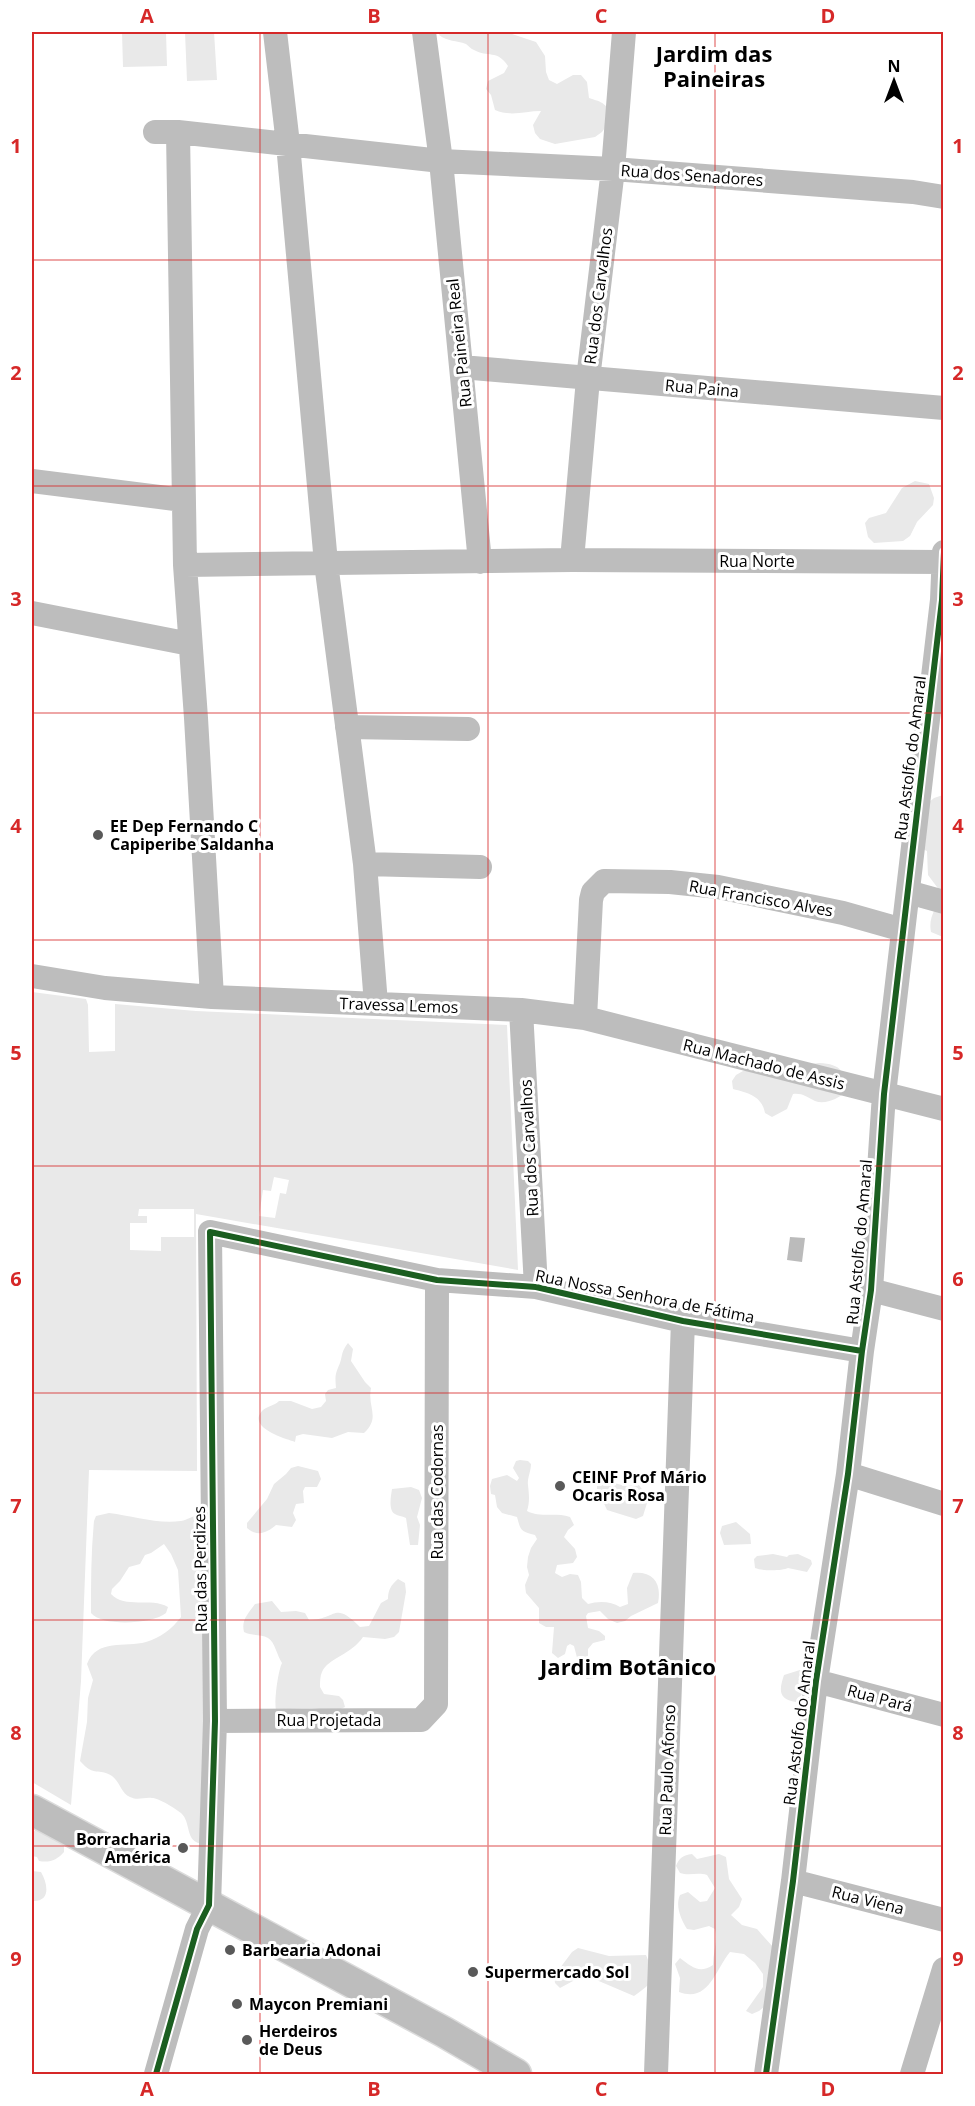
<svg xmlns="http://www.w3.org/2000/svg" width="975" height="2106" font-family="'Open Sans',sans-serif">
<rect width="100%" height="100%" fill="#fff"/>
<path fill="#e9e9e9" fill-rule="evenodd" d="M122,32H166L167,66L123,67Z
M185,32H214L217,80L187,81Z
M440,32H510L512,34L536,42L545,56L546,72L549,80L557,84L573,75H581L587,82L589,98C602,102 609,104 611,119L602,132L595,137L555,144L540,139L535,133L533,125L541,111C525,111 511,117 495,110L491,95L486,89L488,81L504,73L508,66C497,49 488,58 474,50C471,49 469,46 466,44C456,40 448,42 439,35Z
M915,481L929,484L934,498L933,505L917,522L910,536L903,541L874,543L868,537L865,523L869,518L886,513L902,488Z
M943,795V937L931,932C928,918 936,907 943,895L928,875L927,851L920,848L928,803L934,798Z
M32,992L86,999L88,1005L89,1052L115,1051V1004L196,1011L507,1025L518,1270L196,1214L197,1471L89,1470L81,1681L71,1805L32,1782ZM274,1177L289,1180L286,1194L280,1193L275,1218L259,1216L263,1190L271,1191ZM139,1209H194V1237H161V1251L130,1250V1223H147V1216H138Z
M819,1063C842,1064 845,1072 847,1092C838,1098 826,1105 815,1101C806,1097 803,1093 793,1094L787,1109L772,1117L765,1113C762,1096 748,1093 733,1089L732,1081L736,1075L743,1071Z
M348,1343L353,1349L351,1361L365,1382L371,1388C367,1408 381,1417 364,1433L348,1432L332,1438L303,1434L296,1436L295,1442C286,1439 247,1428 262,1411C267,1406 274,1406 279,1401H291L312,1409L321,1407L326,1401L325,1394L328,1390L336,1388C335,1375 335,1375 340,1363C343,1354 341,1352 348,1343Z
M520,1460L528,1461L531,1464C531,1471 527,1479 528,1485C529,1495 530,1501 527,1511C540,1518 556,1512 570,1517L574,1525L568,1530L564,1537L575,1549L577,1557L573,1563L557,1565L555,1573L562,1577L570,1574L578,1575L581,1582L582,1598L588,1604C598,1601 611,1601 620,1607L628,1604L627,1588L633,1573C653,1571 662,1583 658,1603L631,1616L625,1621L617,1623L608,1619L600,1611L588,1613L586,1616L588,1628L599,1631L605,1636V1640L593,1643L588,1649V1657L597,1671L595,1678L587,1679L581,1673L574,1646L570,1644L567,1646L565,1654L558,1658L552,1653L554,1627H546L539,1623V1608L526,1593L525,1585L529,1575L527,1567L528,1557L531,1548L537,1539L535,1535C520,1531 521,1531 517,1517L502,1513L497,1507L495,1495L491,1494L490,1486L492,1479L507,1475L517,1481L519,1478L513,1468L516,1461Z
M298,1466L318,1471L321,1479L317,1487H305L303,1491L304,1503L296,1504L293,1513L296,1520L292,1527L276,1525C267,1533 257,1537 247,1528V1523L267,1499L274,1484L286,1474L291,1468Z
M604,1480L625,1486L639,1485L646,1495L647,1503L643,1516L636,1519L607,1510L601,1497L597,1495V1486L599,1481Z
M411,1487L419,1490L422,1498L417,1517L420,1525L418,1545H410L406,1518C402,1516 398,1516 395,1514C388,1510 391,1496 392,1489Z
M109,1513C133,1516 156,1524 181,1521C189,1520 193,1514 203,1516V1844C184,1842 192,1823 181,1813C176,1809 159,1798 152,1798C144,1797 138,1801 130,1797C121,1793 120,1782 112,1776C98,1767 95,1778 80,1761L87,1722L88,1698L93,1680L87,1664C97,1638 125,1648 146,1642C160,1638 172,1629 181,1617L178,1570L171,1554L164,1544L151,1553L145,1555L140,1564L129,1567L120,1581L112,1589L111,1594C125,1609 151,1597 168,1607L166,1613C153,1624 102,1627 91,1613C91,1582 91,1552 94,1521L96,1516Z
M736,1522L750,1534L751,1544L724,1545L720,1533L722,1526Z
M773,1554L787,1557L789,1555L798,1554L811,1560L812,1564L807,1572L788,1568C782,1571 762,1571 755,1568L754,1559L757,1556Z
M398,1579L405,1583L406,1592L399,1632L394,1637L385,1639L363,1637C351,1655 328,1658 322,1672C320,1676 320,1682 320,1687L324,1694L339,1696L343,1700L345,1707C334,1713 323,1709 311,1708C299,1708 287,1709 276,1710C274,1702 278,1671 282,1663C277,1656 275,1642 268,1638C261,1634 251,1636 244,1632C241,1620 248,1614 255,1604L272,1601L281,1612L296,1611L305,1613L309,1620C337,1620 333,1600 360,1627L369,1626L381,1603L388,1599C388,1590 391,1585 398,1579Z
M800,1670L809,1675L807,1693L802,1694L796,1702C778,1699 779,1690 784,1675Z
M36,1829L64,1838V1852C57,1860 50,1863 39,1861L37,1857L32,1856V1834Z
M692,1854L697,1859L719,1854L726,1857L729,1879L742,1899L739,1907L731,1915L742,1925L757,1929L773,1947L770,2002L759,2011L752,2014L746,2011L763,1987V1974L755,1963L744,1954L730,1952C715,1970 709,2003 679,1992L680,1978L675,1964L680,1958C692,1967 699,1974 713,1965C713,1953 718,1940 715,1929L709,1926L694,1930L687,1929C681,1919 675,1906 680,1895L688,1892L700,1902L707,1901L715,1888L707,1875C698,1872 689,1876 680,1873L676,1866C679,1858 683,1855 692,1854Z
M32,1871L41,1872C48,1884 51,1902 32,1901Z
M578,1948L609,1956L646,1955C656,1980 656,1980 634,1996L587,1976L573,1981L560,1988L555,1983L554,1976L572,1952Z"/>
<path fill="#bbb" d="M790,1237L805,1238L802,1262L787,1260Z"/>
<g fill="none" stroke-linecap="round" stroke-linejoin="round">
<defs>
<path id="major" d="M32,1810L444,2032L516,2074"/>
</defs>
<use href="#major" stroke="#dbdbdb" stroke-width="33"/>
<path stroke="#bdbdbd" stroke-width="24" d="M275,32L288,144L326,563L365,864
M424,32L441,161L480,562
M155,132H178L185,565L196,718L212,997
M178,132L441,161L613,169L913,192L944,197
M461,367L944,408
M32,481L183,500
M572,560L588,379L613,169L624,32
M185,565L572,560L943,562
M32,613L190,644
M347,727L468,729
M908,892L944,902
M32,976L105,988L212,997L521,1010L585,1018L944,1109
M376,1004L365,864L480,867
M521,1010L536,1287
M585,1018L591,900L593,892L604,881L670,882L718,887L843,913L903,930
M871,1290L944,1309
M848,1474L944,1504
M816,1681L944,1715
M215,1721L421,1720L436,1704L437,1280
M793,1881L944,1920
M156,2074L197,1929L209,1905L215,1721L210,1232L437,1280L536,1287L683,1321L862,1351
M656,2074L683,1321
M766,2074L793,1881L816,1681L848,1474L862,1351L871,1290L884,1094L942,600L944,552
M912,2074L944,1969"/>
<use href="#major" stroke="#bdbdbd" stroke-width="30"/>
<defs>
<path id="cycleway" d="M156,2074L197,1929L209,1905L215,1721L210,1232L437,1280L536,1287L683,1321L862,1351
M766,2074L793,1881L816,1681L848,1474L862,1351L871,1290L884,1094L942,600L944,552"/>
</defs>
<use href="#cycleway" stroke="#fff" stroke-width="10"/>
<use href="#cycleway" stroke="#1b5e20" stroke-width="6"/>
</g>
<path fill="none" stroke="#d62828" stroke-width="1.5" stroke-opacity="0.55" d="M260,32V2074M488,32V2074M715,32V2074M32,260H944M32,486H944M32,713H944M32,940H944M32,1166H944M32,1393H944M32,1620H944M32,1846H944"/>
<g fill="#595959" stroke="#fff" stroke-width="2">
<circle cx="98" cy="835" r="6"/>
<circle cx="560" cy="1486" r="6"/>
<circle cx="183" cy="1848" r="6"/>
<circle cx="230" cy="1950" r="6"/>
<circle cx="473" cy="1972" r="6"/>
<circle cx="237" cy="2004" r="6"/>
<circle cx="247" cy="2040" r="6"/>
</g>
<g text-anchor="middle" stroke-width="6" stroke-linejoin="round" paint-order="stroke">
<g font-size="16" fill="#000" stroke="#fff">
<text transform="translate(692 175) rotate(4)" y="6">Rua dos Senadores</text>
<text transform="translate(598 296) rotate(-83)" y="6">Rua dos Carvalhos</text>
<text transform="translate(459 343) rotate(-96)" y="6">Rua Paineira Real</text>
<text transform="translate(702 388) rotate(5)" y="6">Rua Paina</text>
<text x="757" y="567">Rua Norte</text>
<text transform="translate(910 758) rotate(-83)" y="6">Rua Astolfo do Amaral</text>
<text transform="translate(761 898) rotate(10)" y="6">Rua Francisco Alves</text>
<text transform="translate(399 1005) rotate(2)" y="6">Travessa Lemos</text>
<text transform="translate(764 1064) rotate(14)" y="6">Rua Machado de Assis</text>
<text transform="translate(529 1148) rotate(-93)" y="6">Rua dos Carvalhos</text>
<text transform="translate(859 1242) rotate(-85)" y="6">Rua Astolfo do Amaral</text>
<text transform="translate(645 1296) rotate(11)" y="6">Rua Nossa Senhora de Fátima</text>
<text transform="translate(437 1492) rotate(-90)" y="6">Rua das Codornas</text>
<text transform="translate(200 1569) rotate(-91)" y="6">Rua das Perdizes</text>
<text transform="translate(880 1698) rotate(15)" y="6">Rua Pará</text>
<text x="329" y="1726">Rua Projetada</text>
<text transform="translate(799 1723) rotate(-83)" y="6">Rua Astolfo do Amaral</text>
<text transform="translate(667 1770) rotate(-88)" y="6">Rua Paulo Afonso</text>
<text transform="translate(868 1900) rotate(14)" y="6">Rua Viena</text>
</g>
<g font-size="16" font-weight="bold" fill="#000" stroke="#fff" text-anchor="start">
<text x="110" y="832">EE Dep Fernando C<tspan x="110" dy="18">Capiperibe Saldanha</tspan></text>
<text x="572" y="1483">CEINF Prof Mário<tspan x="572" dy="18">Ocaris Rosa</tspan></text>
<text x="171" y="1845" text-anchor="end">Borracharia<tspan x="171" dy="18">América</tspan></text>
<text x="242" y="1956">Barbearia Adonai</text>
<text x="485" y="1978">Supermercado Sol</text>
<text x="249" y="2010">Maycon Premiani</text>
<text x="259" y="2037">Herdeiros<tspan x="259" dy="18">de Deus</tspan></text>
</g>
<g font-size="22" font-weight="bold" fill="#000" stroke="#fff">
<text x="714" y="62">Jardim das<tspan x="714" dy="25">Paineiras</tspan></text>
<text x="628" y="1675">Jardim Botânico</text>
</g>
</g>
<rect width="975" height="2106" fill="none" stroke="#ffffff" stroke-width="66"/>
<g transform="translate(894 81)" stroke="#ffffff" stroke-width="4.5" paint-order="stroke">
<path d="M0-4.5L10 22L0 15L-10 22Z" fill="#000000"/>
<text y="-9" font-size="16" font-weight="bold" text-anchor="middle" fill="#000000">N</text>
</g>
<rect x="33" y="33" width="909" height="2040" fill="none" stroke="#d62828" stroke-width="2"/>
<g font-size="20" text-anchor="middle" font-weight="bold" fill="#d62828">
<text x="147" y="23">A</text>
<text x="374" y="23">B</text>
<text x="601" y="23">C</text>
<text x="828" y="23">D</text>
<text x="16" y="153">1</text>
<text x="958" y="153">1</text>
<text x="16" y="380">2</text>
<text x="958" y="380">2</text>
<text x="16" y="606">3</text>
<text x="958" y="606">3</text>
<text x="16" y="833">4</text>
<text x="958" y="833">4</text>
<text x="16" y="1060">5</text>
<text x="958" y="1060">5</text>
<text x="16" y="1286">6</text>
<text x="958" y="1286">6</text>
<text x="16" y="1513">7</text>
<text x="958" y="1513">7</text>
<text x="16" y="1740">8</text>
<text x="958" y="1740">8</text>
<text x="16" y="1966">9</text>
<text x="958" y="1966">9</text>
<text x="147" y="2096">A</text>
<text x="374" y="2096">B</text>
<text x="601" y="2096">C</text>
<text x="828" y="2096">D</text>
</g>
</svg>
